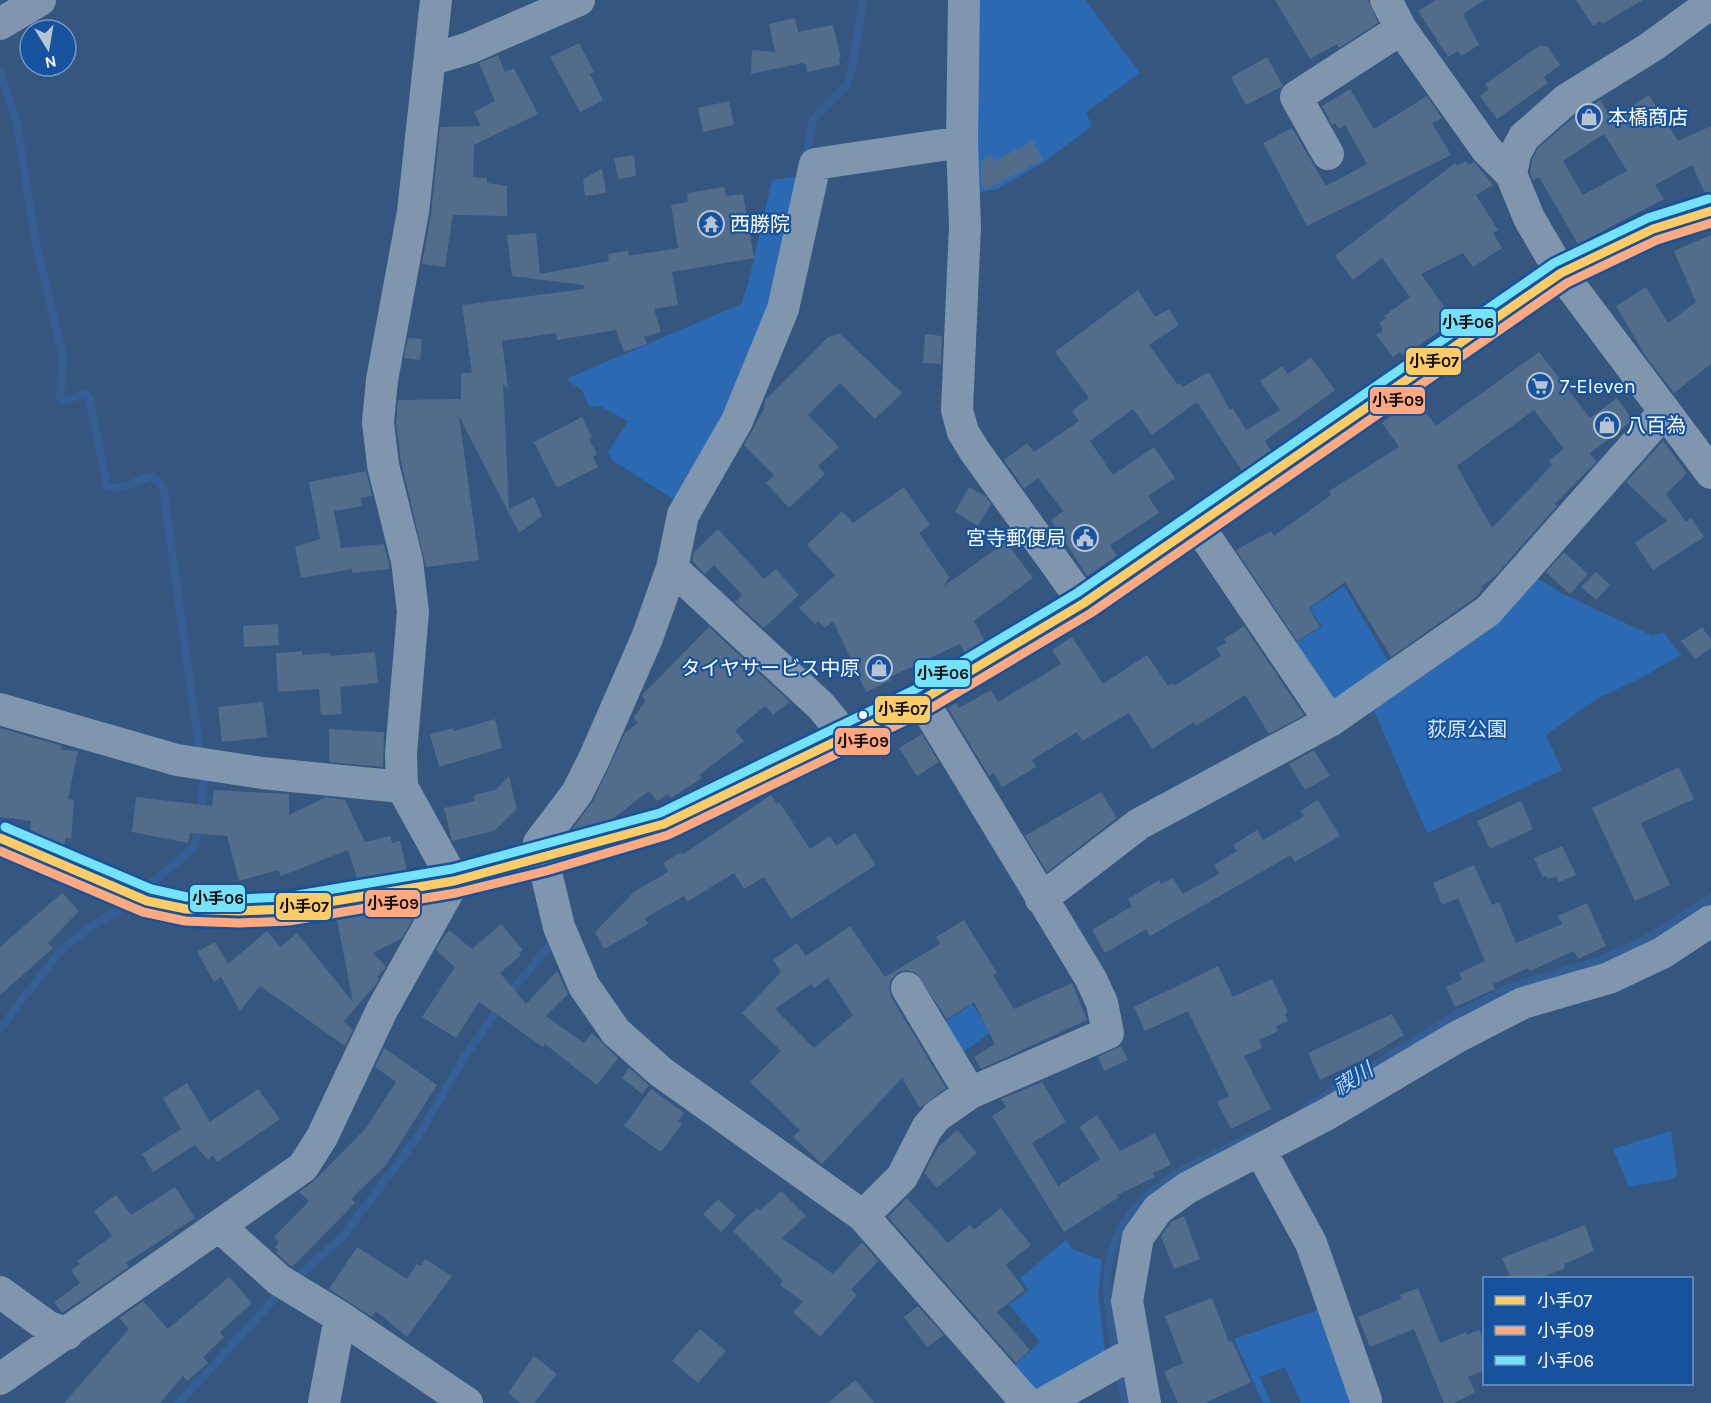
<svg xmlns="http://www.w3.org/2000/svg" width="1711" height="1403" font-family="Karla,'Noto Sans JP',sans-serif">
<rect width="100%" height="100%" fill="#35567e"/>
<path fill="#2b6ab3" d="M970,0H1085L1140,73L1086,112L1092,126L1044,162L997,189L968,194Z
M800,176L777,292L749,366L676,501L612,460L608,452L628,421L600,406L589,407L583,391L566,379L741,304L748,284L772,180Z
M1533,575L1563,594L1653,636L1663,632L1681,655L1641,678L1598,698L1546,735L1562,770L1427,833L1373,708Z
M1344,586L1391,666L1329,706L1288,647L1322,627L1310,608Z
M972,1004L991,1032L956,1057L937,1027Z
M1671,1131L1677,1175L1672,1179L1629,1187L1613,1149Z
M1066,1240L1072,1249L1102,1260L1098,1293L1106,1360L1040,1394L1009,1370L1040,1342L1009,1305L1029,1290L1020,1278Z
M1327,1307L1350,1403H1301L1285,1367L1259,1377L1271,1403H1263L1234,1339Z"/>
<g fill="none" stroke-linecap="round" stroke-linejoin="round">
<path stroke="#345e94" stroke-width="8" d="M0,71L16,119L37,248L63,357L60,398L62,401L85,394L89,397L107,486C123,493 136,479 153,476L163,487L200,754
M805,159L813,120L846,86L852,69L863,0
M201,813L204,779
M151,884L194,847L200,825
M507,996L552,943L550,938
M0,1029C34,985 64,934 118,912
M1307,1107L1462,1011L1513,986L1600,960L1643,941L1711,898
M298,1277L343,1236L419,1135L463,1059L500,1006
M1115,1349C1112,1327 1106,1302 1107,1280C1113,1191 1186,1169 1254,1135
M1119,1373L1125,1403
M179,1403L277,1296"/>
</g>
<path fill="#526d8c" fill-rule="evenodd" d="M1275,0H1368L1378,23L1339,48L1337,44L1310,59Z
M1436,0H1485L1463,14L1479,45L1461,56L1458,51L1448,57L1418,11Z
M1576,0H1643L1602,24L1600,21L1593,26Z
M795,18L798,32L833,25L841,58H839L840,65L807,72L806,65L802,63L751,74L752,50L775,52L769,24Z
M579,43L594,72L590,74L603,100L580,112L550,57Z
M1539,46H1547L1560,65L1544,77L1548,83L1497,119L1480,96L1489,89L1485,84Z
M498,55L505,72L514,68L538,114L474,145L473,177L487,178V183L507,186V216L453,215L445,267L422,264L431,214L440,127L481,126L474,112L495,101L479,63Z
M1267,57L1283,86L1246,105L1231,77Z
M1350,89L1374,129L1427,96L1442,118L1432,123L1451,155L1307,226L1263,143L1292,128L1326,186L1367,164L1345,125L1339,129L1335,123L1332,125L1322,106Z
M1649,95L1678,141L1711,126V193H1705L1692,165L1655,185L1664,199L1578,244L1539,177L1533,181L1530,172L1532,160L1538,148L1578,114L1600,100L1612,118ZM1604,134L1627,171L1583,195L1563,161Z
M729,101L734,125L703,132L698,108Z
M1033,141L1043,160L985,190L981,182V161L991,155L994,161Z
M634,155L636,176L618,179L614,158Z
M1466,161L1468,165L1474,162L1493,185L1476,195L1498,230L1493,233L1502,248L1473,267L1463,253L1421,274L1454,321L1404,356L1400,352L1393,357L1376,335L1383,330L1379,323L1386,318L1384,316L1410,297L1382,258L1353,280L1335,256L1455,163L1457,166Z
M602,169L606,193L585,196L583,179Z
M724,187L726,196L743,194L754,258L672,272L678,305L654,309L661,332L644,337L647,344L624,352L616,330L557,340L556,333L502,341L508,388H506L503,382L509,509L534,497L542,516L519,533L459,416L479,560L426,567L401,462L396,422L398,400L461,399V373H472L462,305L584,289V285L512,276L507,235L536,233L540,274L609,261L608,254L628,251L629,256L678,248L671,205L688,202L687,193Z
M1711,235V364L1674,393L1645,355L1616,306L1646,287L1668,323L1696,302L1674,251Z
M1138,290L1155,317L1169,309L1179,325L1149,345L1178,385L1180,383L1183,387L1209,372L1230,410L1233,408L1246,430L1280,410L1260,381L1282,366L1288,374L1311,357L1335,390L1265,441L1271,451L1242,471L1197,402L1152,435L1133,409L1090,441L1113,475L1154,447L1175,478L1148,496L1159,513L1110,545L1117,556L1087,576L1051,520L1063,511L1038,478L1024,489L1004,460L1027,443L1034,452L1079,421L1072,411L1089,398L1055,352Z
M839,333L902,393L875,419L840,383L808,415L839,447L818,466L825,474L789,508L766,483L774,475L744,445L764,409L765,400L827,338Z
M925,334L942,336L941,364L923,363Z
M408,338L422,339L420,360L404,358Z
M1539,352L1590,418L1617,398L1633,420L1590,453L1596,462L1555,504L1557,506L1496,575L1481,588L1482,590L1476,597L1391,657L1345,582L1309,608L1320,627L1297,641L1236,550L1271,531L1274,536L1331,495L1329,491L1399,447L1382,423L1415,398L1436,426ZM1534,410L1564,449L1549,460L1552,465L1492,528L1457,466Z
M582,417L592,437L589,439L597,454L593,457L598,467L557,488L534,442Z
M1663,441L1687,473L1666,494L1686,522L1691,518L1704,537L1653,570L1635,543L1667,521L1626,482Z
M366,471L372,496L361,498L362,506L334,511L341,548L384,544L390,569L352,573V569L301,578L295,547L320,539L309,482Z
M904,487L930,525L919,533L949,577L944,586L1006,542L1033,578L974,621L985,641L965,653L960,644L890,677L891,680L866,692L833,621L825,628L818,621L815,624L799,608L835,575L807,545L842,511L853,523Z
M969,487L985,496L991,504L978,526L955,512Z
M718,529L764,579L776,569L799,595L764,628L735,602L742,595L714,565L705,574L692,561L694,552Z
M1564,552L1588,574L1570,594L1546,572Z
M1596,572L1610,585L1596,600L1581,587Z
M278,624L279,645L244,647L243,626Z
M1244,626L1304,715L1269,734L1245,695L1196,726L1194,722L1152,749L1129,713L1082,741L1077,732L1032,760L1036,767L1002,787L994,773L989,776L948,708L956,703L959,708L991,690L998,702L1061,664L1052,650L1072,637L1103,684L1147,655L1168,686L1172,683L1174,686L1221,656L1216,648L1226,643L1224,639Z
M709,627L790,702L773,715L765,706L735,731L744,741L699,775L702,778L671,798L668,794L657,801L649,791L611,820L570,832L593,801L625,733L638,723L634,718L645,701L642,695Z
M1702,627L1711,640V648L1695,659L1681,641Z
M302,651L303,655L330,653V656L375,652L378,683L340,687L342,714L321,715L319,689L278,692L276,653Z
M263,702L267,737L222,742L218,707Z
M495,719L502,748L439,767L430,734L453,728L454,731Z
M0,728L62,746L61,750L78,751L68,799L74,800L71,839L66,837L64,845L30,831L31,821L0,817Z
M329,729L384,732L383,767L329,762Z
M922,734L939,762L917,776L899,748Z
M1314,750L1330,776L1305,790L1289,764Z
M1679,767L1694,799L1641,823L1670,885L1635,901L1592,808Z
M509,776L517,809L494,831L452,841L444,808L475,801L474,795L495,790Z
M214,790L289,794V815L326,797L345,800L365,842L390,836L392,843L400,841L407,870L357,878L348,850L281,876L278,870L239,881L227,836L190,833L188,843L132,832L136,797L212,806Z
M1101,792L1117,818L1047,872L1025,836Z
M771,795L777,804L779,802L810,849L830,836L836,846L855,833L876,865L791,919L764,877L744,889L734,873L687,902L684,896L645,918L648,924L604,949L595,932L635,891L668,872L663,863L681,852L682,855Z
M1318,800L1340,836L1295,862L1291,855L1150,936L1146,929L1105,953L1092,930L1132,906L1128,899L1159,880L1161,884L1173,878L1183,894L1219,874L1214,865L1237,851L1233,845L1257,830L1263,840L1304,816L1300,811Z
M1521,801L1533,829L1490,849L1477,821Z
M1562,846L1576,875L1559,882L1556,876L1548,879L1546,876L1543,878L1534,858Z
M1474,865L1492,905L1499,902L1516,943L1562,924L1558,916L1587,903L1606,946L1578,959L1574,951L1530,971L1528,968L1493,984L1495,989L1455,1007L1446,987L1462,980L1459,973L1485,961L1458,898L1442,905L1433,883Z
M62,893L79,911L48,943L53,948L0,995V947Z
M413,907L416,913L402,938L373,953L386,967L377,977L379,979L376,984L344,1021L353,1030L345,1046L260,986L240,1011L221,977L214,982L197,952L215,942L228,964L267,931L280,947L297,933L353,1002L337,920Z
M964,920L997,973L993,975L1014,1009L1072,983L1087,1020L981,1069L974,1057L995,1044L974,1002L947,1019L916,973L907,970L898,972L891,980L889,988L891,997L946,1088L920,1108L902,1078L822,1164L793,1137L800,1130L750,1082L781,1051L742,1013L781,972L773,960L797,943L806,956L850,926L885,977L940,944L936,937ZM828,978L853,1015L814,1048L775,1009L811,984L814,988Z
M501,924L523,950L519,953L521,955L500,973L526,1004L557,971L568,994L546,1016L584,1043L592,1033L618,1058L597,1085L545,1044L543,1047L479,1002L456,1038L422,1017L455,967L436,950L445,935L449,930L472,949Z
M1218,966L1233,997L1272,979L1288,1012L1285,1014L1288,1021L1276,1026L1278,1031L1259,1040L1262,1048L1244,1056L1271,1109L1231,1129L1217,1102L1229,1096L1188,1011L1145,1031L1134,1007Z
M1392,1014L1404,1035L1362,1060L1320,1080L1308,1053Z
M1121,1046L1128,1060L1104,1071L1098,1057Z
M384,1048L437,1085L386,1165L351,1199L355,1203L292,1267L276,1253L278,1250L275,1247L279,1242L274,1237L309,1201L299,1192L314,1181L366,1128L396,1082L375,1067Z
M629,1068L649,1085L642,1094L622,1078Z
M1042,1082L1066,1122L1032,1143L1058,1186L1100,1159L1079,1127L1097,1115L1120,1151L1155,1133L1171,1165L1153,1173L1155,1177L1117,1195L1119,1197L1064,1232L992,1116L1006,1107L1001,1099Z
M187,1083L210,1122L258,1089L280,1119L217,1162L213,1155L208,1160L195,1145L153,1172L142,1154L181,1129L163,1098Z
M651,1089L684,1113L678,1121L682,1124L661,1152L624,1126Z
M957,1130L977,1153L937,1188L924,1173L938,1147Z
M175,1187L195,1218L126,1263L129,1267L62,1313L54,1302L80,1283L71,1270L80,1264L77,1261L112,1236L94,1211L116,1195L131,1215Z
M781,1191L806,1216L782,1238L833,1274L862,1242L878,1261L851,1290L857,1295L820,1337L793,1312L803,1302L780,1285L783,1281L733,1231L757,1208L760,1211Z
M907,1198L948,1243L970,1225L974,1230L1001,1208L1031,1245L1006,1265L1025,1290L997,1312L1030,1350L1016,1363L888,1217Z
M718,1199L736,1216L721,1232L703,1214Z
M1184,1216L1200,1259L1174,1269L1161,1236L1171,1222Z
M1585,1225L1594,1251L1564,1264L1565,1268L1540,1278H1511L1502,1258Z
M357,1247L407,1279L417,1264L421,1266L425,1259L452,1276L407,1337L376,1311L372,1317L329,1289Z
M229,1277L252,1303L220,1332L224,1337L203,1357L208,1363L187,1381L183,1376L160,1403H64L129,1329L119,1318L143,1301L168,1329Z
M1418,1288L1440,1343L1466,1332L1467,1335L1479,1330L1485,1344V1370L1468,1377L1475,1392L1454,1403H1444L1414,1329L1370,1347L1358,1317L1401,1299L1400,1295Z
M1212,1298L1229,1342L1232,1341L1251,1382L1205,1403H1178L1164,1372L1183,1363L1165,1316Z
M918,1306L944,1335L927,1347L904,1317Z
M700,1329L726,1351L698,1383L672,1361Z
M534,1356L557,1374L534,1403H521L508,1393Z
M855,1380L875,1403H828Z"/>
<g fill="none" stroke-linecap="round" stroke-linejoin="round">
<path stroke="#8096af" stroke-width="32" d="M964,0L962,142L965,226L957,410L963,432L974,450L1084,603
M1386,0L1401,29L1487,150L1511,174
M1711,3L1651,47L1567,99L1524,137L1515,154L1511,174L1529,218L1561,273L1711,473
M0,24L40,0
M430,60L469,48L579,0
M962,142L815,164L783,309L737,421L683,515L672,568L647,638L594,759L577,793L539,843L559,927L584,986L616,1032L661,1072L863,1216L1027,1403
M1328,154L1296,97L1401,29
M1197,524L1330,721
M672,568L821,706L847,738
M0,709L177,760L262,773L402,787
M1041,899L1139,824L1330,721L1488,611L1665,411
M907,988L970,1093
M1260,1150L1311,1243L1366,1400
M863,1216L902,1177L927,1128L937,1116L970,1093L1108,1033L1102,1003L1091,979L922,700
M219,1226L279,1280L340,1317L467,1403
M0,1292L47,1326L67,1334
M0,1379L303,1167L322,1137L382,1010L454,881L402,787L401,753L413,612L407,561L383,465L378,422L382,380L413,212L436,0
M324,1403L340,1317
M1044,1403L1135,1352
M1145,1403L1127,1301L1138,1237L1158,1209L1187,1188L1329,1113L1457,1037L1523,1003L1609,978L1662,953L1711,921"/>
<path stroke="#7e93ad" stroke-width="33" d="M0,838L147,901L186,909L239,911L287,909L454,881L543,859L664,824L922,700L1084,603L1561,273C1610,248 1657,223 1711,211"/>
<defs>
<path id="bus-1" d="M0,838L147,901L186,909L239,911L287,909L454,881L664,824L922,700L1084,603L1561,273L1653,229L1711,211"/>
<path id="bus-2" d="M0,851L143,912L185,921L239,923L289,921L456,893L546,871L668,835L928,710L1091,613L1567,283L1657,240L1711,223"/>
<path id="bus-3" d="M5,827L151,889L187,897L239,899L286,897L452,869L660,813L916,689L1077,593L1554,263L1648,218L1708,199"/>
</defs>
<use href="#bus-1" stroke="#16529d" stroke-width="14"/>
<use href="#bus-2" stroke="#16529d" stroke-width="14"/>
<use href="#bus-3" stroke="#16529d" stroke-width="14"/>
<use href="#bus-1" stroke="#fdcc66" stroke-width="9"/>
<use href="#bus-2" stroke="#ffa980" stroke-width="9"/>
<use href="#bus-3" stroke="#73e2fa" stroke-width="9"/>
</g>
<defs>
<symbol id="shop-ring" viewBox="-11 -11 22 22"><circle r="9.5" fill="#16529d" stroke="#b8c4d2" stroke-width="1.5"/><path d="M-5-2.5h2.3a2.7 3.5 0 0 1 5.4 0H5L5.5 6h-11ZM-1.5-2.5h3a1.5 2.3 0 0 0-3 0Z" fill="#b8c4d2"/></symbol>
<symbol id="temple-ring" viewBox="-11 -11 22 22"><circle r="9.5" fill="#16529d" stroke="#b8c4d2" stroke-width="1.5"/><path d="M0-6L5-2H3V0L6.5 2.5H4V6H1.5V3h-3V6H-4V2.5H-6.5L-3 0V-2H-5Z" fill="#b8c4d2"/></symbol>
<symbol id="supermarket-ring" viewBox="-11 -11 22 22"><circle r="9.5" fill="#16529d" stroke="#b8c4d2" stroke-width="1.5"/><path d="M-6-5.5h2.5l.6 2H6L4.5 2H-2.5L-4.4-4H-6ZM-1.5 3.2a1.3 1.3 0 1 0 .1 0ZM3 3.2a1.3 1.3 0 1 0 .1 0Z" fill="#b8c4d2"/></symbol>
<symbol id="civic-ring" viewBox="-11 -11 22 22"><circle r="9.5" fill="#16529d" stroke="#b8c4d2" stroke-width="1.5"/><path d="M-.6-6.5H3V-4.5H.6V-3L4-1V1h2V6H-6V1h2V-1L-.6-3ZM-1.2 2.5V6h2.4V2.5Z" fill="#b8c4d2"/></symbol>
</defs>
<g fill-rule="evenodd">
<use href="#shop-ring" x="1574" y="102" width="30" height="30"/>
<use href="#temple-ring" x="696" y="209" width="30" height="30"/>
<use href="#supermarket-ring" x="1525" y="371" width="30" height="30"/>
<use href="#shop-ring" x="1592" y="410" width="30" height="30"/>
<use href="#civic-ring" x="1070" y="523" width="30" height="30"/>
<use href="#shop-ring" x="864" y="653" width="30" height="30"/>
</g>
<circle fill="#fff" stroke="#16529d" stroke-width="2" cx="863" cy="715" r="5"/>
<g text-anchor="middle" stroke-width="4.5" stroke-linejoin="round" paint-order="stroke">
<g font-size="20" fill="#fff" stroke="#16529d" text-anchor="start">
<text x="1608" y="124">本橋商店</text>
<text x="730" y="231">西勝院</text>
<text x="1560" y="393">7-Eleven</text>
<text x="1626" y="432">八百為</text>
<text x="1066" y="545" text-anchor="end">宮寺郵便局</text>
<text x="860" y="675" text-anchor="end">タイヤサービス中原</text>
</g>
<g font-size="20" fill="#d5e8fd" stroke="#16529d">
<text x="1467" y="736">荻原公園</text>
</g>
<g font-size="21" font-style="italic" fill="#bad7f9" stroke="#16529d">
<text transform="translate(1353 1079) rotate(-32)" y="7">禊川</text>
</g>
</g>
<g stroke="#16529d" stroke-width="2">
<rect x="1440" y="308" width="57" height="29" rx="6" fill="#73e2fa"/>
<rect x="1405" y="347" width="57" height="29" rx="6" fill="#fdcc66"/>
<rect x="1369" y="386" width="57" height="29" rx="6" fill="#ffa980"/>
<rect x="914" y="659" width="57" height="29" rx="6" fill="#73e2fa"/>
<rect x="874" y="695" width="57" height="29" rx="6" fill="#fdcc66"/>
<rect x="834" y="727" width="57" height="29" rx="6" fill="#ffa980"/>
<rect x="189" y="884" width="57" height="29" rx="6" fill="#73e2fa"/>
<rect x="364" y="889" width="57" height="29" rx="6" fill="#ffa980"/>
<rect x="275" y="892" width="57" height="29" rx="6" fill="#fdcc66"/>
</g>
<g font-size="16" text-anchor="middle" font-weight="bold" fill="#111">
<text x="1468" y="328">小手06</text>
<text x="1434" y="367">小手07</text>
<text x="1398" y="406">小手09</text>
<text x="943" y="679">小手06</text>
<text x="903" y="715">小手07</text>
<text x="863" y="747">小手09</text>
<text x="218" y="904">小手06</text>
<text x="393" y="909">小手09</text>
<text x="304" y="912">小手07</text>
</g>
<rect x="1483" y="1277" width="210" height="108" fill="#16529d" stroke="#7397c4" stroke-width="1.5"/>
<rect x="1495" y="1296" width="30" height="9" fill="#fdcc66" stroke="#7397c4" stroke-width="1.5"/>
<text x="1537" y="1307" font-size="18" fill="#ffffff">小手07</text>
<rect x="1495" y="1326" width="30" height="9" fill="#ffa980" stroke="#7397c4" stroke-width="1.5"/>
<text x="1537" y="1337" font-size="18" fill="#ffffff">小手09</text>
<rect x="1495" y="1356" width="30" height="9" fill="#73e2fa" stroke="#7397c4" stroke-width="1.5"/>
<text x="1537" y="1367" font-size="18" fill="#ffffff">小手06</text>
<g transform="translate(48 48) rotate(169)"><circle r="28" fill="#16529d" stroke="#7397c4" stroke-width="1.5"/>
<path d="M0-4.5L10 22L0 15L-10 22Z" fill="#b8c4d2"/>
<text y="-9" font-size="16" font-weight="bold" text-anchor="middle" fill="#ffffff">N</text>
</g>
</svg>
